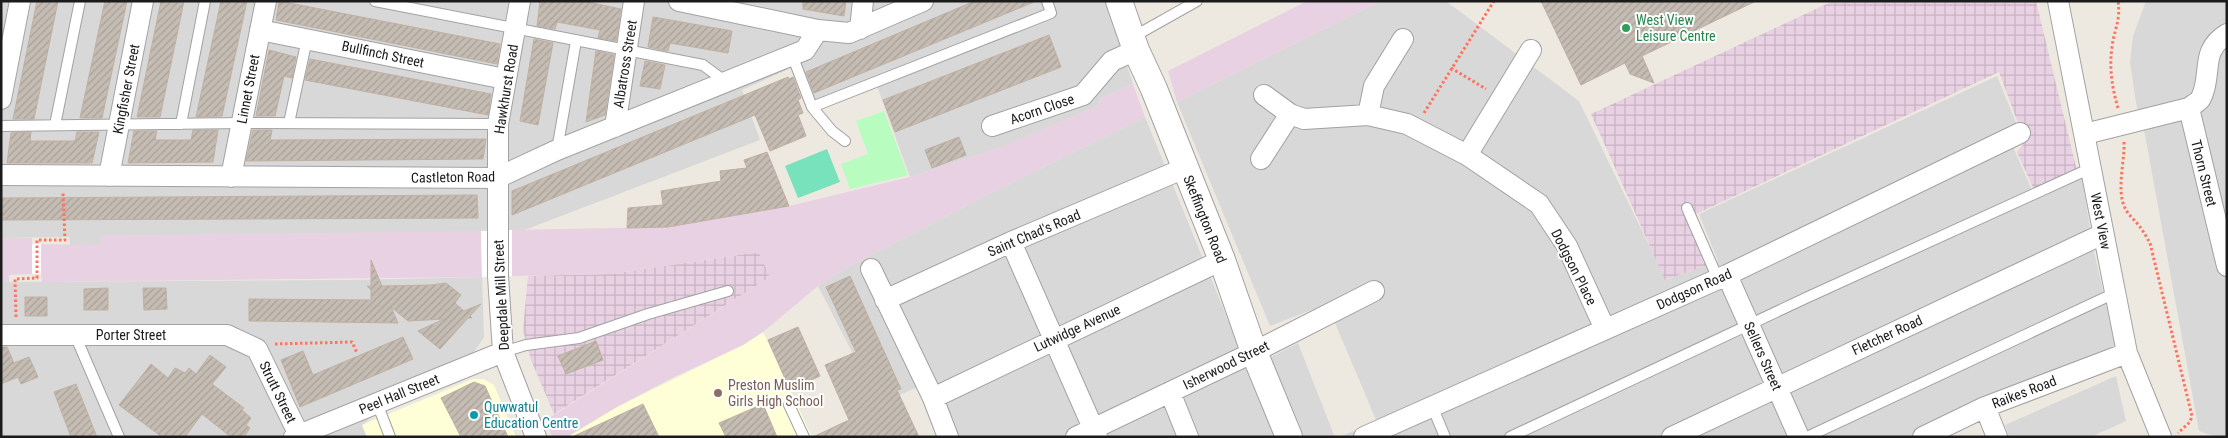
<svg xmlns="http://www.w3.org/2000/svg" width="2228" height="438" font-family="'Roboto Condensed',sans-serif">
<defs>
<pattern id="industrial-grid" width="8" height="8" patternUnits="userSpaceOnUse" patternTransform="scale(1.25)"><rect width="8" height="8" fill="#e7d1e2"/><path d="M0 4h8M4 0v8" fill="none" stroke="#c6b3c1"/></pattern>
<pattern id="building-hatch" width="6" height="6" patternUnits="userSpaceOnUse" patternTransform="scale(1.25)"><rect width="6" height="6" fill="#c5bcb3"/><path d="M-1 1l2-2M0 6l6-6M5 7l2-2" fill="none" stroke="#a9a199"/></pattern>
</defs>
<rect width="100%" height="100%" fill="#eee9e0"/>
<path fill="#d9d8d8" d="M1,1H1106L1133,84L1099,99L1100,105L1005,146L910,177L877,86L817,108L798,65L742,90L760,140L522,231L101,236V245H70L69,237L1,238Z
M1381,1H1446L1579,101L1666,280L1718,261L1699,214L1997,76L2023,140L2014,149L2032,190L2080,166L2093,247L2117,353L1920,437H1340L1376,420L1327,304L1270,326L1177,102Z
M2146,1H2227V437H2216L2199,431L2145,135L2136,103L2130,62L2133,36Z
M1145,117L1276,437H939L918,387L874,406L851,350L818,286L848,267L985,196Z
M482,277L484,337L473,354L387,406L362,425L367,437H1V282L350,280Z
M1298,343L1334,435L1331,437H1301L1269,358Z
M2116,376L2126,421L2091,437H2009L2005,425Z"/>
<path fill="url(#industrial-grid)" d="M1833,1H2036L2077,171L2034,190L2017,152L2025,142L1999,72L1696,214L1716,262L1665,280L1591,114Z
M759,252L770,277L554,414L531,360L523,330L528,276L611,274Z"/>
<path fill="#feffd7" d="M763,332L812,437H567L617,407L743,345Z
M473,379H483L494,385L516,437H367L362,425Z"/>
<path fill="#e7d1e2" d="M1307,1H1381L1177,102L1168,71Z
M1133,84L1145,117L985,196L848,267L818,286L763,332L743,345L670,379L617,407L567,437H552L546,420L770,277L759,252L611,274L512,276V230L668,227L789,206L910,177L1004,146L1100,105L1099,99Z
M481,231L482,277L42,282L41,274H32L9,275V282H1V238H32V244L100,245L101,236Z"/>
<path fill="#b8fcc0" d="M884,111L908,175L850,189L841,164L868,154L856,121Z"/>
<path fill="#78e2bc" d="M827,149L840,182L798,198L785,166Z"/>
<path fill="#fff" d="M512,230V276L482,277L481,231Z
M32,244H41V274H32Z"/>
<path fill="url(#building-hatch)" stroke="#c0b0a2" d="M37,1H58L34,119H13Z
M105,1H127L102,118H80Z
M161,1H184L160,117H137Z
M221,1H247L222,116L196,117Z
M279,1L500,44L497,64L276,20Z
M540,1H583L621,9L616,41L598,38L600,30L557,22L555,29L537,26Z
M803,1H846L844,16L803,9Z
M975,1L1034,2L814,93L806,72Z
M1541,1H1756L1642,56L1654,83L1630,74L1625,63L1581,85Z
M653,17L732,31L728,53L670,43L668,51L648,47Z
M1049,35L1061,67L895,132L883,100Z
M534,39L553,43L538,125L520,121Z
M269,50L296,57L292,78L284,76L275,116H256Z
M596,51L614,55L605,115L586,122Z
M310,59L491,94L488,115L305,80Z
M645,61L665,65L660,89L640,86Z
M788,77L789,79L793,77L801,98L798,100L803,113L798,115L806,136L770,151L755,115L512,215V191Z
M193,130H218L213,162L128,163L134,131H157L155,140H191Z
M253,130H272L270,140L486,139L483,159L246,161Z
M31,132L30,141H75L77,132H99L92,163H7L11,133Z
M959,137L966,155L932,168L925,150Z
M767,152L789,206L668,227L627,228L628,208L663,205L661,191L721,181L720,171L747,168L744,160Z
M477,195L478,218L1,220V198Z
M371,260L382,286L431,285L446,283L461,295L455,303L464,311L481,304L470,316L472,318H468L440,349L418,331L444,319L408,321L391,307L398,323L249,321V299L371,300V290L367,286H371Z
M850,276L901,389L897,390L919,437H813L849,420L825,365L856,352L826,287Z
M108,288V310H84V289Z
M143,288H166L167,309L144,310Z
M25,297H47V316H25Z
M798,327L820,376L790,390L768,340Z
M403,337L413,359L300,407L281,360L303,351L313,375Z
M596,341L603,360L566,374L558,356Z
M1,347H7L14,363L29,357L38,377L21,384L18,377L1,384Z
M210,355L226,367L212,384L244,408L242,410L251,418L246,425L250,428L244,437H231L202,414L185,437H162L119,405L151,364L168,378L175,368L185,373L189,368L196,374Z
M474,382L485,386L508,437H461L441,398Z
M76,384L97,437H71L54,392Z
M643,404L659,437H572Z
M763,404L777,437H726L719,423Z"/>
<g fill="none" stroke-linecap="round" stroke-linejoin="round">
<defs>
<path id="service" d="M375,1L703,65L726,82
M1133,37L1197,1
M792,55L812,107L1051,13L1047,1
M812,107L832,131L845,141
M289,123L307,39
M181,124L205,1
M55,125L80,1
M1,126L242,123L498,124
M557,150L576,41
M1687,208L1718,279
M75,335L119,437
M503,352L526,345L579,338L648,314L728,291
M377,403L390,437
M789,405L804,437
M1432,406L1445,437
M1510,437L1808,297L2091,168
M1807,437L2115,293"/>
<path id="minor" d="M520,1L498,124V276L503,352L536,437
M679,1L818,30
M2058,1L2127,353L2161,437
M860,29L863,1
M260,30L505,79
M1264,95L1290,114L1304,119L1368,115L1407,124L1467,155L1539,204L1567,246L1605,329
M1,99L20,1
M2189,108L2227,266
M1368,115L1374,86L1403,39
M992,126L1083,95L1112,61L1136,50
M615,127L634,1
M2085,134L2189,108C2192,105 2199,102 2201,98C2213,74 2199,51 2227,34
M1467,155L1531,50
M1261,159L1290,114
M1,175L497,178L557,150L805,50L818,30L849,33L923,1
M109,176L143,1
M231,177L266,1
M1011,242L1097,437
M871,269L933,398L948,437
M1727,275L1799,437
M885,300L1011,242L1185,168
M1,335H227L257,349L299,435
M1170,392L1188,437
M933,398L1222,260
M1985,407L1997,437
M294,437L503,352
M1076,437L1254,352L1374,291
M1364,437L1727,275L2020,133
M1672,437L2103,234
M1923,437L1985,407L2127,353"/>
<path id="tertiary" d="M1119,1L1136,50L1154,89L1222,260L1254,352L1289,437"/>
</defs>
<use href="#service" stroke="#a2a2a2" stroke-width="12"/>
<use href="#minor" stroke="#a2a2a2" stroke-width="22"/>
<use href="#tertiary" stroke="#a2a2a2" stroke-width="28"/>
<path stroke="#ff745f" stroke-width="3" stroke-dasharray="2.5 2.5" stroke-linecap="butt" d="M1451,68L1486,89
M2118,108C2112,88 2109,68 2112,47C2114,30 2121,20 2118,1
M1424,113L1494,1
M2124,142C2125,161 2116,190 2125,208C2128,215 2136,221 2140,227C2144,232 2147,238 2150,243L2192,416L2190,422L2178,433
M16,317L15,279L37,278V240H65L63,193
M275,344L352,342L357,353"/>
<use href="#service" stroke="#fff" stroke-width="10"/>
<use href="#minor" stroke="#fff" stroke-width="20"/>
<use href="#tertiary" stroke="#fff" stroke-width="26"/>
</g>
<circle fill="#2e9e5b" stroke="#fff" stroke-width="2" cx="1626" cy="28" r="5"/>
<circle fill="#8d6e63" stroke="#fff" stroke-width="2" cx="718" cy="393" r="5"/>
<circle fill="#0f9aa8" stroke="#fff" stroke-width="2" cx="474" cy="415" r="5"/>
<g text-anchor="middle" stroke-width="4" stroke-linejoin="round" paint-order="stroke">
<g font-size="14" fill="#27864d" stroke="#fff" text-anchor="start">
<text x="1636" y="25">West View<tspan x="1636" dy="16">Leisure Centre</tspan></text>
</g>
<g font-size="14" fill="#1b1b1b" stroke="#fff">
<text transform="translate(383 54) rotate(12)" y="5">Bullfinch Street</text>
<text transform="translate(625 64) rotate(-81)" y="5">Albatross Street</text>
<text transform="translate(126 89) rotate(-79)" y="5">Kingfisher Street</text>
<text transform="translate(248 89) rotate(-79)" y="5">Linnet Street</text>
<text transform="translate(506 89) rotate(-81)" y="5">Hawkhurst Road</text>
<text transform="translate(1042 109) rotate(-19)" y="5">Acorn Close</text>
<text transform="translate(2204 173) rotate(76)" y="5">Thorn Street</text>
<text transform="translate(453 177) rotate(-1)" y="5">Castleton Road</text>
<text transform="translate(1205 219) rotate(68)" y="5">Skeffington Road</text>
<text transform="translate(2101 221) rotate(79)" y="5">West View</text>
<text transform="translate(1034 233) rotate(-23)" y="5">Saint Chad's Road</text>
<text transform="translate(1574 267) rotate(63)" y="5">Dodgson Place</text>
<text transform="translate(1694 289) rotate(-24)" y="5">Dodgson Road</text>
<text transform="translate(501 295) rotate(-93)" y="5">Deepdale Mill Street</text>
<text transform="translate(1077 328) rotate(-25)" y="5">Lutwidge Avenue</text>
<text x="131" y="340">Porter Street</text>
<text transform="translate(1887 335) rotate(-25)" y="5">Fletcher Road</text>
<text transform="translate(1763 356) rotate(66)" y="5">Sellers Street</text>
<text transform="translate(1226 365) rotate(-26)" y="5">Isherwood Street</text>
<text transform="translate(278 392) rotate(64)" y="5">Strutt Street</text>
<text transform="translate(2024 392) rotate(-21)" y="5">Raikes Road</text>
<text transform="translate(399 394) rotate(-22)" y="5">Peel Hall Street</text>
</g>
<g font-size="14" fill="#785e54" stroke="#fff" text-anchor="start">
<text x="728" y="390">Preston Muslim<tspan x="728" dy="16">Girls High School</tspan></text>
</g>
<g font-size="14" fill="#0d838f" stroke="#fff" text-anchor="start">
<text x="484" y="412">Quwwatul<tspan x="484" dy="16">Education Centre</tspan></text>
</g>
</g>
<rect width="2228" height="438" fill="none" stroke="#1b1b1b" stroke-width="5"/>
</svg>
